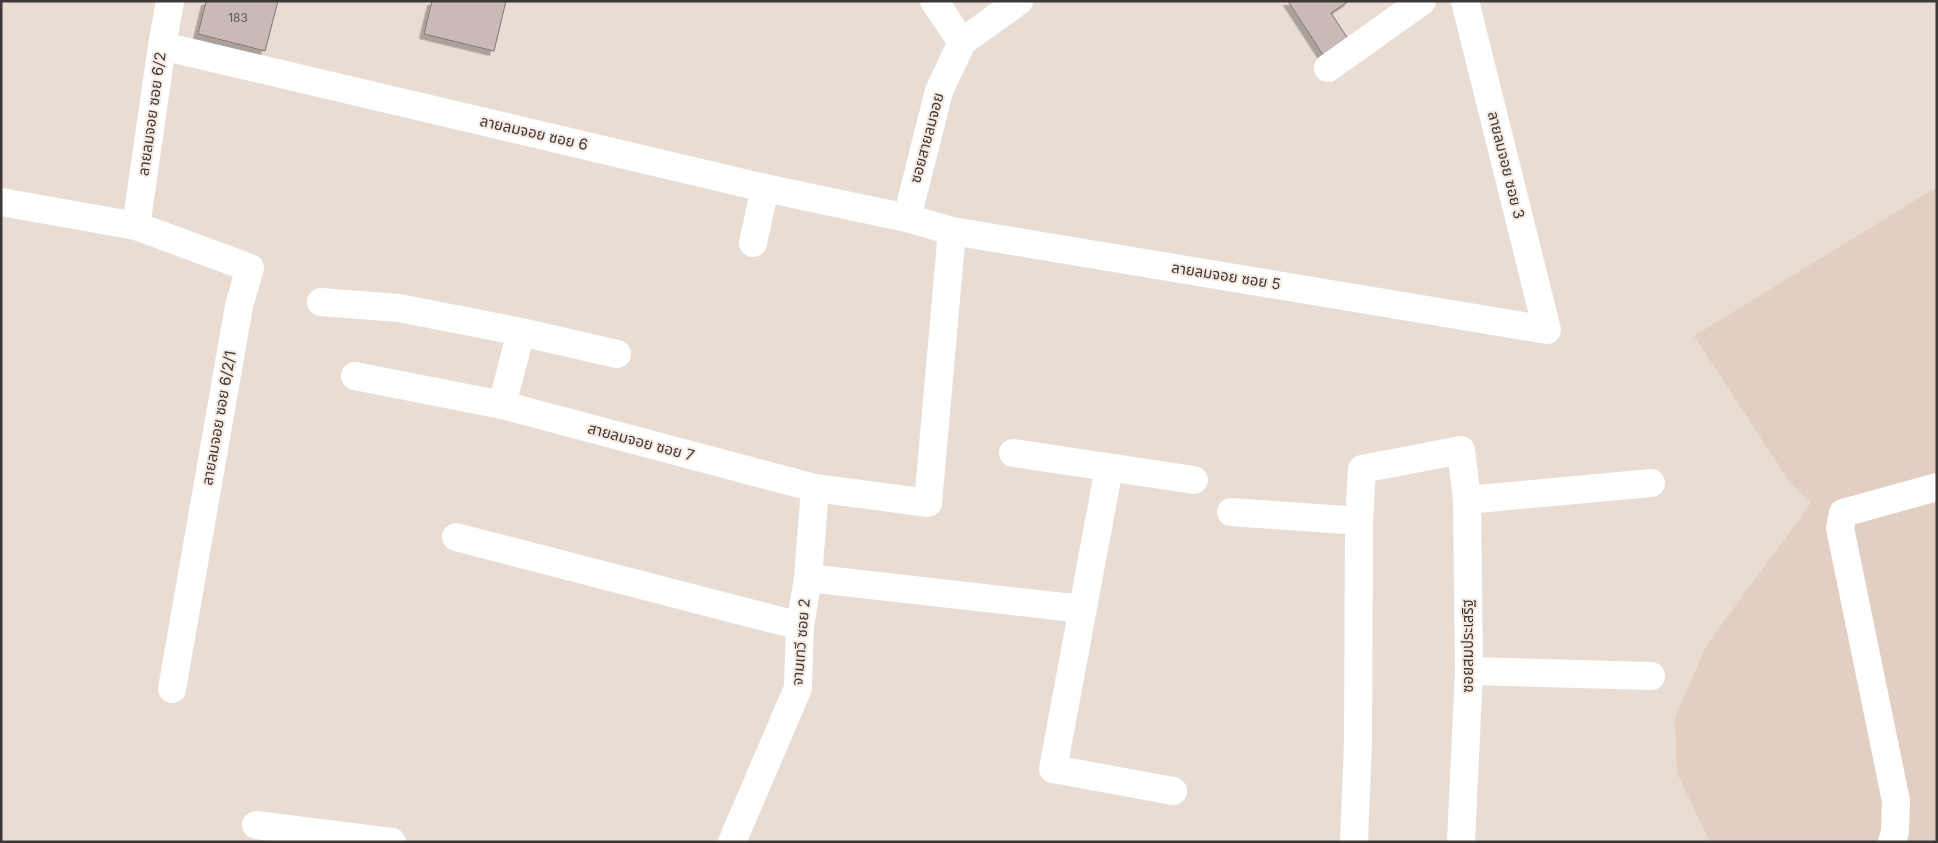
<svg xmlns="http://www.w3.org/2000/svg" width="1938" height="843" font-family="Inter,'Noto Sans Thai',sans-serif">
<defs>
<filter id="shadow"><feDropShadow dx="-4.5" dy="4.5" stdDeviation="0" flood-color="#0004"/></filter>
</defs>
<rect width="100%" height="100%" fill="#e8dcd3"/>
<path fill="#e2cfc1" d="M1937,187V842H1710L1677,773L1675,717L1706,646L1811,503L1791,484L1694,336Z"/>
<path fill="#c9b9b7" stroke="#817371" filter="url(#shadow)" d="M206,1H278L265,51L198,34Z
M432,1H506L494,51L424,34Z
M1288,1H1349L1331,13L1350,42L1325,58Z"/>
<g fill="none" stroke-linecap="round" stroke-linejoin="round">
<path stroke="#fff" stroke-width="28" d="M934,1L962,42
M162,46L765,188L907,218L952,231L1547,330L1465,1
M1328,68L1422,1
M1,202L136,226L250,268L239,306L172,689
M907,218L939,91L962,42L1019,1
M136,226L162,46L170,1
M753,243L765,188
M321,302L399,308L521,332L617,354
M355,376L502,405L815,488L928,503L952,231
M502,405L521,332
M1013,453L1194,480
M1109,468L1053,769L1173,791
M1467,500L1651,483
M1231,512L1359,521
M456,537L800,626
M808,578L1082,609
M1469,671L1651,676
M256,825L392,842
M732,842L798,688L800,626L808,578L815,488
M1354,842L1358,741L1359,521L1362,469L1461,450L1467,500L1469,671L1461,842
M1892,842L1895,831L1896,801L1840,528L1843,513L1937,487"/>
</g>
<g text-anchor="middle" stroke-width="4" stroke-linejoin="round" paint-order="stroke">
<g font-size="12" fill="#605856">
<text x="238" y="22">183</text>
</g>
<g font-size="15" fill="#3d3835" stroke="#f5e9e0">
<text transform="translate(152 114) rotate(-82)" y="5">ลายลมจอย ซอย 6/2</text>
<text transform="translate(534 133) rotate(13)" y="5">ลายลมจอย ซอย 6</text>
<text transform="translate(927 138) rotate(-75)" y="5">ซอยสายลมจอย</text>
<text transform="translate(1506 165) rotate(76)" y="5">ลายลมจอย ซอย 3</text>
<text transform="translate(1226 276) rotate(9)" y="5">ลายลมจอย ซอย 5</text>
<text transform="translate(219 418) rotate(-80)" y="5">ลายลมจอย ซอย 6/2/1</text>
<text transform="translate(641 442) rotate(15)" y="5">สายลมจอย ซอย 7</text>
<text transform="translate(801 642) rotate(-85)" y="5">จามเทวี ซอย 2</text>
<text transform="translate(1468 646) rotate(-90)" y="5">ซอยสมประเสริฐ</text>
</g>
</g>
<rect width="1938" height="843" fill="none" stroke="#3d3835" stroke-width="5"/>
</svg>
